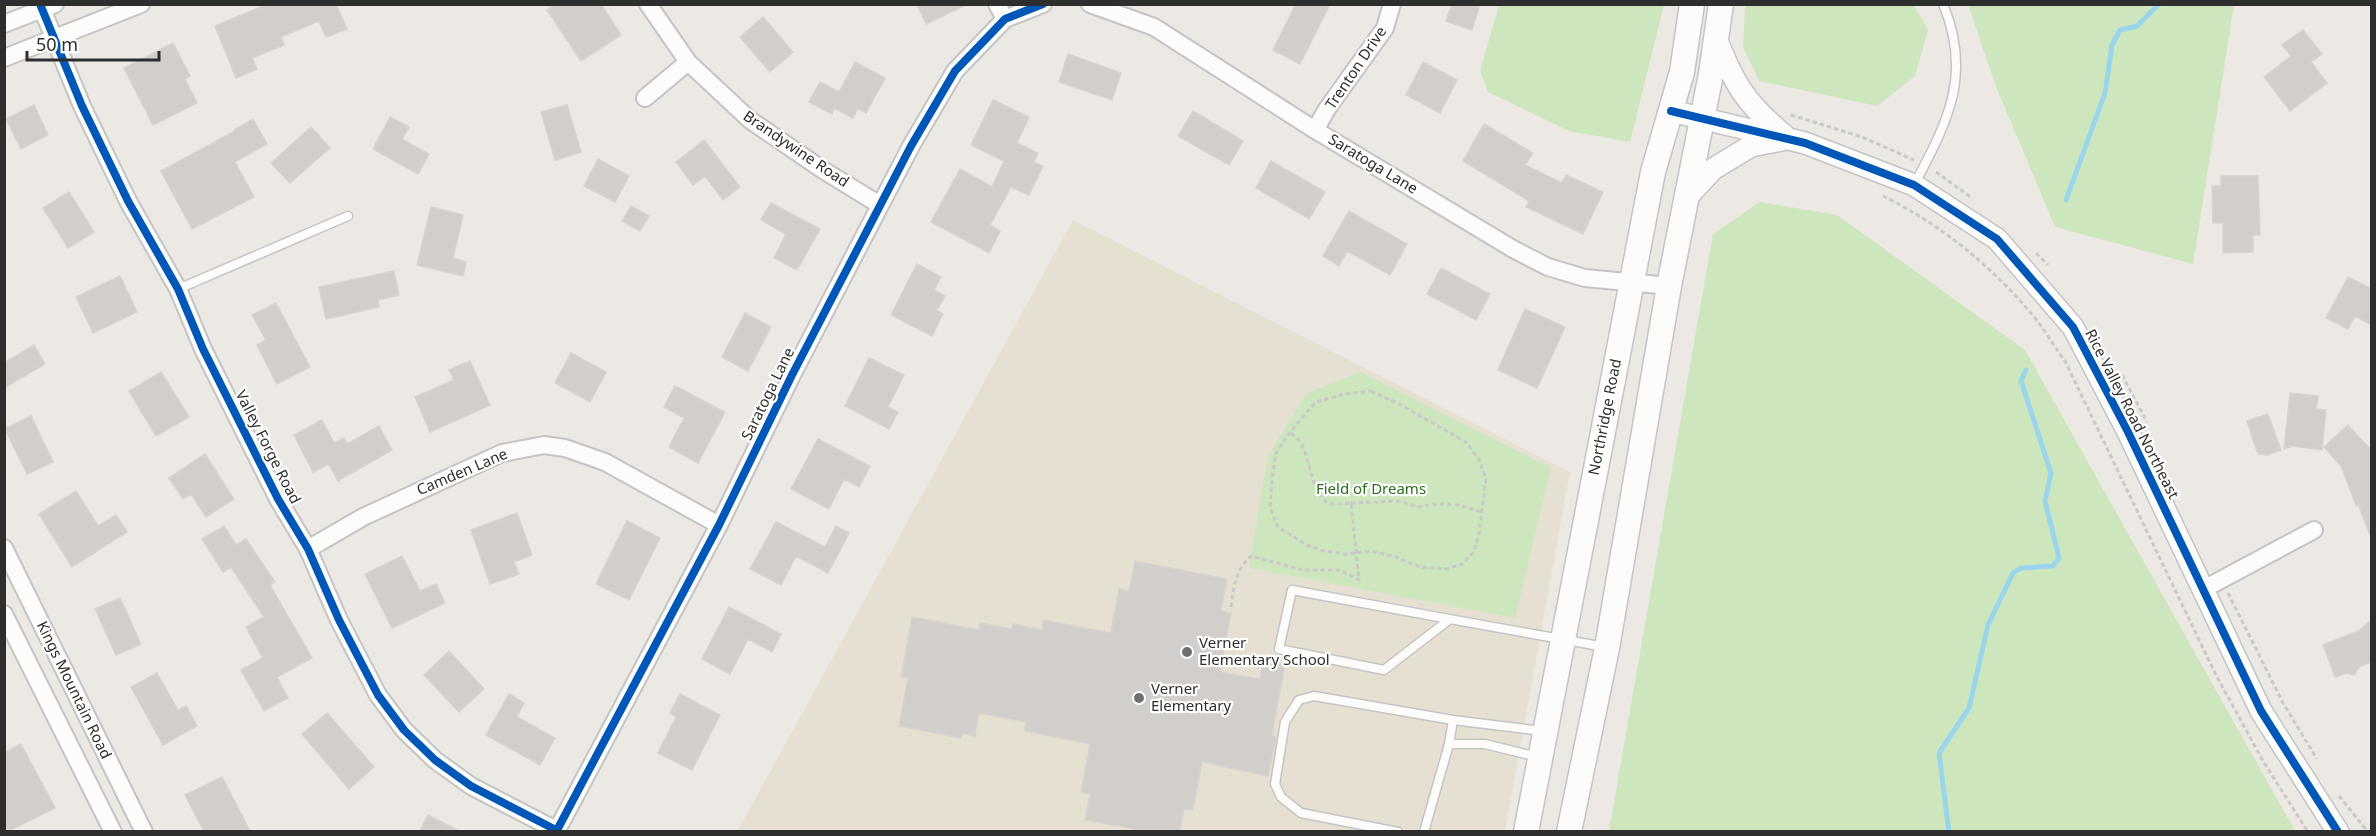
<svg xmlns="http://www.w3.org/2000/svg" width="2376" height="836" font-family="'Noto Sans',sans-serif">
<rect width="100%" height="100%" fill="#ece8e4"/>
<path fill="#e6e0d3" d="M1073,220L1570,472L1505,831L737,832Z"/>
<path fill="#cee6be" d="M1499,5H1664L1630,142L1569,131L1488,92L1480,71Z
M1745,5H1914L1928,30L1915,76L1877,106L1759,81L1743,47Z
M1968,5H2234L2193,264L2055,227L1997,89Z
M1760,202L1837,215L2025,350L2295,831H1609L1713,234Z
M1361,372L1551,468L1515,618L1249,568L1268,456L1307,393Z"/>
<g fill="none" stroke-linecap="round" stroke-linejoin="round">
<path stroke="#99d6ec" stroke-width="5" d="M2066,200L2105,93L2112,45L2120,30L2137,26L2159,4
M1949,832L1939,753L1969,708L1988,625L2013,573L2021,568L2053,566L2059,558L2045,501L2051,473L2021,381L2026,370"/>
</g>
<path fill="#d1cecb" stroke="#d7d4d0" stroke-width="1.5" d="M268,4H336L347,29L326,37L319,21L281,37L284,45L252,58L257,69L236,78L215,26Z
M556,4H601L621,35L581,61L547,10Z
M917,4H968L926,24Z
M1296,4H1330L1300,64L1273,50Z
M1452,4H1480L1472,30L1446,21Z
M763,17L793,52L770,72L740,37Z
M2303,30L2322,54L2311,62L2327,83L2290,111L2264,77L2291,56L2282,45Z
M173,43L190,76L185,79L197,103L153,125L124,68Z
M1068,54L1121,73L1112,100L1059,82Z
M855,62L885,78L866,113L858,108L853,118L834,108L832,114L809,102L820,82L839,92Z
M1423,62L1457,80L1440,113L1406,95Z
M993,100L1029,117L1017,143L1038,153L1034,162L1043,166L1029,195L1011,187L990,225L1000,231L989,253L931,222L960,169L992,187L1004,161L971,145Z
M34,105L48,135L21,149L6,119Z
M567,105L581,152L555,160L541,112Z
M1193,111L1243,141L1229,165L1178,136Z
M390,117L409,127L402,139L429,154L418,174L373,149Z
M253,119L267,144L235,162L254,197L192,229L161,171L235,131L234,130Z
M1484,124L1533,153L1525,165L1562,183L1566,175L1603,192L1583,234L1526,207L1529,201L1463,161Z
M311,127L330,148L290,183L271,163Z
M704,140L740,187L723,200L705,176L693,185L676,162Z
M598,159L629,176L615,202L584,186Z
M1271,161L1325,192L1309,219L1256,188Z
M2221,176H2258L2260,235H2253V252L2223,253V223H2213L2212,186H2221Z
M69,192L94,232L68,248L43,208Z
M771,203L820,229L797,270L774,258L786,234L761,220Z
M631,206L649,216L640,231L622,221Z
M431,207L463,215L453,258L466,262L463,276L417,265Z
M1349,211L1407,244L1390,275L1347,251L1339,266L1323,256Z
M917,264L941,277L934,290L945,296L937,310L943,314L932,336L891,315Z
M1441,268L1490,294L1476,320L1427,294Z
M394,271L399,295L378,300L379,307L326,319L319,287Z
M120,276L137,312L93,333L76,297Z
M2348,277L2372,289V325L2355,316L2348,329L2326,318Z
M276,303L310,367L277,384L257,345L266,340L252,315Z
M1525,309L1565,327L1537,388L1498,370Z
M745,313L771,327L748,371L722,357Z
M34,345L45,364L4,388V363Z
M571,353L606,372L590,402L555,383Z
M869,358L904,375L888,407L898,412L889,429L845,406Z
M470,361L490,405L430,432L415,397L454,380L449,370Z
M161,372L189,417L156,436L129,391Z
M675,386L725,412L698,463L669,447L684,418L664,407Z
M2290,393L2318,396L2316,409L2326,410L2322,450L2293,446L2284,449Z
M2268,414L2281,450L2267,455L2258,454L2247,421Z
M31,416L53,462L27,474L5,429Z
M322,420L334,443L344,438L347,444L379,426L392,450L338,481L329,464L313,472L294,435Z
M2348,425L2372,451V535H2370L2358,504L2356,505L2341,466L2324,447Z
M818,439L870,466L859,487L844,479L829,509L791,489Z
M205,454L234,499L206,517L191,494L183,499L169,478Z
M76,491L98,526L116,515L127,532L72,567L39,514Z
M517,513L532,555L514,562L519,574L490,584L471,530Z
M627,521L660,538L629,600L596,584Z
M776,522L825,547L836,526L849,533L828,573L796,556L781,585L750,569Z
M224,526L236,545L246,539L275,582L270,585L312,658L277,677L288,698L264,711L241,670L263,658L246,627L264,617L231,567L223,572L202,539Z
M402,556L420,591L436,584L445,603L392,628L365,574Z
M1135,561L1227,579L1221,611L1231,613L1220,672L1260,679L1263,661L1285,665L1272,734L1276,738L1268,776L1202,762L1193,810L1184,809L1180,831H1146L1085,820L1090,794L1081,792L1090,744L1025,731L1026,722L979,713L975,736L962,733L961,738L899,726L908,678L901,677L912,617L979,630L980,623L1012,629L1013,624L1042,630L1043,620L1111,633L1119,589L1129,591Z
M120,598L141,644L116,655L95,609Z
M729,607L781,634L772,652L748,639L730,674L702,659Z
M2372,620V662L2360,666L2354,675L2347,673L2335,677L2323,645L2358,631Z
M449,651L484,689L459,712L424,675Z
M157,673L178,710L186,706L197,726L163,745L131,687Z
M509,694L524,703L517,717L555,738L540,765L486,735Z
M680,694L720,715L692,770L658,753L676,717L670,713Z
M327,713L374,767L349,789L302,734Z
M21,744L55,808L9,831L4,823V753Z
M222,777L250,831H204L185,795Z
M428,815L459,831H420Z"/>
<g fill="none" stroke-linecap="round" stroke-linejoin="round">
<defs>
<path id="service" d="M1914,185C1947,123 1973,75 1943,4
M178,289L348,216
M1450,619L1384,670L1279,649L1292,590C1396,609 1501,629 1605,647
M1449,744L1453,720
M1398,832L1301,813L1281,797L1275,784L1285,722L1299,700L1314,696L1453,720L1542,731
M1424,832L1449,744H1485L1538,757"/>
<path id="minor" d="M40,4L82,106L128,201L178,289L203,349L278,499L308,549L339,620L378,695L404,730L435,760L471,786L556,830
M648,4L688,62L750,120L823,170L880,205
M997,4L1005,19
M1090,4L1154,27L1315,130L1513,249L1548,267L1585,278L1669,286
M4,24L55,4
M4,58L141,4
M645,98L688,62
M1315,130L1327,109L1385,28L1392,4
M4,548L144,832
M308,549L363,517L502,453L544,445L565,448L605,462L719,525
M2202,590L2314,530
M4,614L113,832
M556,832L719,525L792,375L911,146L955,71L1005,19L1043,4"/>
<path id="tertiary" d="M1716,38C1734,84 1746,104 1784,135
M1671,111L1805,143L1914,185L1997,239L2073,327L2128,432L2261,711L2338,832
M1687,197L1713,169L1751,146L1782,140"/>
<path id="secondary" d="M1526,832L1653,172L1682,72L1692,4
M1569,832L1607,648L1669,286L1711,74L1721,4"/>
</defs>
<use href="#service" stroke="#c5c4c5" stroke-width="11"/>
<use href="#minor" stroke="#c5c4c5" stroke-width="20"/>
<use href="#tertiary" stroke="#c5c4c5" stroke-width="24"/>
<use href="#secondary" stroke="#c5c4c5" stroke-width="27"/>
<path stroke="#c9c9c8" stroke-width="3" stroke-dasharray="4.5 3" stroke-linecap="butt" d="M1791,115L1862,137L1914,160
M1936,172L1972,198
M1883,196C1940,224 1989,264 2030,312C2043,327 2053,345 2065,361L2216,675L2263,761L2308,832
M2036,253L2048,265
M2122,375L2147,422
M1371,391L1399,404L1466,442L1479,460L1486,479L1479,534L1474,552L1462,564L1447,569L1420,567L1396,557L1371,551L1346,554L1324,551L1307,545L1278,527L1270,508L1272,478L1276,453L1290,432L1316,402L1345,394Z
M1351,503L1400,501L1417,507L1438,504L1458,505L1482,512
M2228,593L2283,703L2317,759
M1231,607C1234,586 1235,571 1251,556L1303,570H1340L1359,580L1351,503C1346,503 1338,505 1332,504C1311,500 1311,457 1300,442C1298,438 1293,435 1290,432
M2339,796L2368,832"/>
<use href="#service" stroke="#fcfcfb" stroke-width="8"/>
<use href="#minor" stroke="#fcfcfb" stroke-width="16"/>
<use href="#tertiary" stroke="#fcfcfb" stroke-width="21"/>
<use href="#secondary" stroke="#fcfcfb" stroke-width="24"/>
<defs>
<path id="cycleway" d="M40,4L82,106L128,201L178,289L203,349L278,499L308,549L339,620L378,695L404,730L435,760L471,786L556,830
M1671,111L1805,143L1914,185L1997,239L2073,327L2128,432L2261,711L2338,832
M556,832L719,525L792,375L911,146L955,71L1005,19L1043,4"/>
</defs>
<use href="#cycleway" stroke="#fff" stroke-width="11"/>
<use href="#cycleway" stroke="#0057b8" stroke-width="8"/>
</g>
<g fill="#706f6e" stroke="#fff" stroke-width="2">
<circle cx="1187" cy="652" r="6"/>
<circle cx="1139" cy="698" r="6"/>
</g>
<g text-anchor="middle" stroke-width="4.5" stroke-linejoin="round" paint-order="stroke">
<g font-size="15" fill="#2e2e2e" stroke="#fff">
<text transform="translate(1356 68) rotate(-56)" y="5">Trenton Drive</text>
<text transform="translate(796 149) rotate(34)" y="5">Brandywine Road</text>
<text transform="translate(1373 164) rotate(31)" y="5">Saratoga Lane</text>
<text transform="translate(768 394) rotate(-64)" y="5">Saratoga Lane</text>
<text transform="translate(2132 414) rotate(63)" y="5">Rice Valley Road Northeast</text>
<text transform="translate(1605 417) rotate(-79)" y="5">Northridge Road</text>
<text transform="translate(268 447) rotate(63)" y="5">Valley Forge Road</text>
<text transform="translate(462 472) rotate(-23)" y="5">Camden Lane</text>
<text transform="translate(74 690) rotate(64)" y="5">Kings Mountain Road</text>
</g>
<g font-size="15" fill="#2c6e1b" stroke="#fff">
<text x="1371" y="494">Field of Dreams</text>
</g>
<g font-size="15" fill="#2e2e2e" stroke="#fff" text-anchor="start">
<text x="1199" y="648">Verner<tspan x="1199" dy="17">Elementary School</tspan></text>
<text x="1151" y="694">Verner<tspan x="1151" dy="17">Elementary</tspan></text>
</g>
</g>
<rect width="2376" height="836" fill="none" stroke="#2e2e2e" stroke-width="12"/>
<path d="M27 51v9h132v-9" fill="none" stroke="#2e2e2e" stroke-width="3"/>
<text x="36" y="51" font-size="18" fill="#2e2e2e" stroke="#ffffff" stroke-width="4.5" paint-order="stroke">50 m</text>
</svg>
